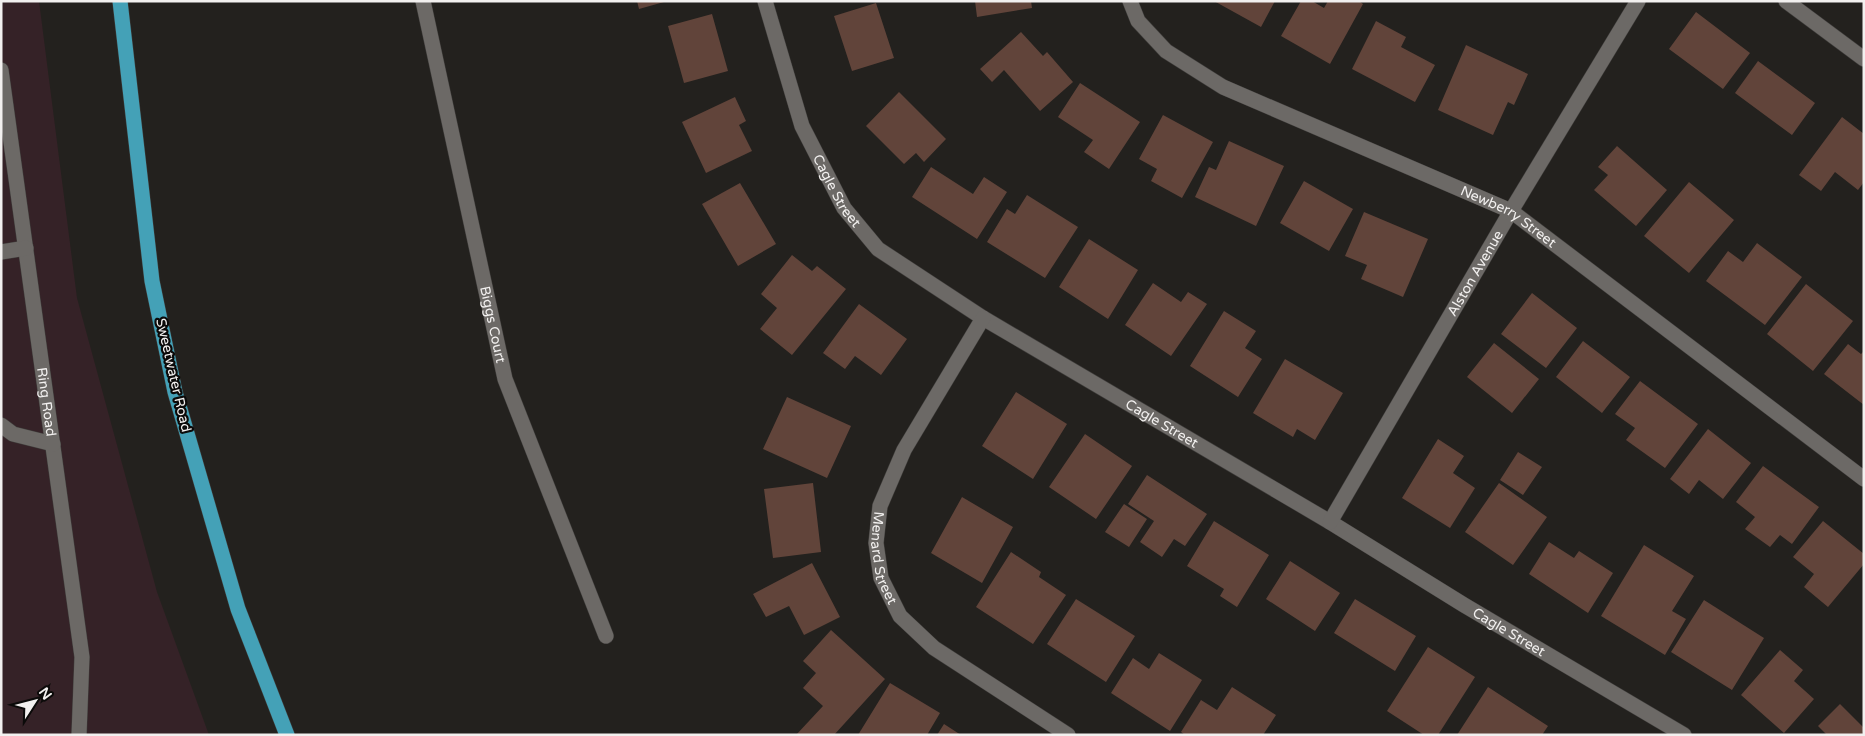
<svg xmlns="http://www.w3.org/2000/svg" width="1865" height="736" font-family="'Varela Round',sans-serif">
<rect width="100%" height="100%" fill="#23211e"/>
<path fill="#352227" d="M1,1H39L77,298L157,592L209,735H1Z"/>
<path fill="#61443a" d="M637,1H664V2L639,9Z
M975,1H1031L1032,8L977,17Z
M1214,1H1275L1261,27Z
M1301,1H1312L1324,8L1328,1H1359L1363,4L1330,64L1281,36Z
M876,3L894,58L852,71L834,16Z
M1696,12L1750,53L1723,89L1669,49Z
M712,14L728,71L684,83L668,26Z
M1376,21L1406,37L1401,47L1435,65L1415,102L1352,69Z
M1021,32L1043,56L1047,52L1073,82L1040,111L1004,70L992,82L980,69Z
M1466,45L1528,74L1514,105L1508,102L1493,135L1438,110Z
M1758,61L1815,103L1792,135L1735,93Z
M1080,83L1140,122L1109,169L1084,152L1093,140L1058,117Z
M899,92L946,139L924,162L916,153L904,164L866,126Z
M735,97L746,121L739,125L752,151L706,173L682,122Z
M1163,115L1213,142L1182,198L1151,181L1157,169L1139,159Z
M1842,117L1864,134V182L1858,190L1835,172L1821,191L1799,175Z
M1229,141L1284,166L1256,226L1195,197L1209,167L1216,170Z
M1617,146L1667,190L1636,226L1594,190L1608,175L1598,167Z
M931,167L973,194L984,177L1007,192L977,239L912,197Z
M1304,181L1353,209L1329,251L1280,223Z
M1689,182L1734,220L1689,273L1644,236Z
M740,183L776,244L738,266L702,204Z
M1027,195L1078,227L1045,278L987,242L1007,209L1015,214Z
M1364,212L1428,239L1403,297L1361,279L1367,265L1345,256Z
M1089,239L1138,270L1108,319L1059,287Z
M1757,243L1802,277L1765,325L1706,281L1728,251L1743,262Z
M792,255L812,271L817,266L846,289L792,355L760,329L777,308L761,294Z
M1153,283L1181,302L1188,292L1207,304L1171,356L1125,325Z
M1806,284L1853,321L1813,371L1767,334Z
M1532,293L1577,328L1546,368L1501,334Z
M859,304L907,339L881,375L855,356L845,369L823,353Z
M1224,311L1256,331L1245,348L1262,359L1238,397L1190,366Z
M1583,341L1630,377L1602,413L1556,377Z
M1494,343L1539,379L1512,413L1467,377Z
M1848,344L1861,354L1864,351V405L1824,374Z
M1285,359L1343,393L1315,440L1297,429L1293,437L1253,413Z
M1640,381L1698,424L1665,468L1626,440L1635,428L1615,414Z
M1016,392L1067,424L1033,479L982,446Z
M787,397L851,426L827,478L763,449Z
M1708,429L1751,463L1723,499L1699,480L1689,494L1670,479Z
M1085,434L1132,466L1096,519L1049,487Z
M1438,439L1464,456L1453,473L1475,488L1450,528L1402,498Z
M1518,452L1542,467L1523,495L1500,480Z
M1763,466L1819,507L1792,544L1780,535L1770,547L1745,529L1755,517L1736,502Z
M1147,475L1207,514L1185,546L1174,539L1162,557L1140,542L1154,521L1128,504Z
M813,483L821,552L773,558L764,489Z
M1499,483L1547,517L1513,565L1465,532Z
M962,497L1013,527L982,583L931,553Z
M1124,504L1147,519L1129,547L1105,532Z
M1214,521L1269,555L1237,607L1220,596L1224,589L1187,566Z
M1823,521L1864,554V564L1828,607L1804,587L1814,574L1793,557Z
M1549,542L1574,558L1579,551L1613,573L1588,613L1529,574Z
M1644,545L1694,576L1672,611L1686,619L1665,655L1601,616Z
M1011,552L1041,572L1039,577L1066,595L1033,644L976,607Z
M1290,561L1340,593L1315,631L1266,599Z
M812,563L840,617L804,635L789,606L766,617L753,594Z
M1076,599L1135,636L1106,682L1047,644Z
M1355,599L1416,636L1395,671L1334,633Z
M1704,600L1764,638L1732,690L1671,652Z
M831,630L885,679L834,735H796L823,706L803,688L816,673L803,661Z
M1428,647L1475,677L1438,735H1424L1387,711Z
M1780,650L1803,670L1794,681L1814,699L1784,733L1741,695Z
M1159,653L1202,680L1170,731L1111,693L1133,658L1149,669Z
M890,683L940,713L927,735H858Z
M1232,687L1276,715L1263,735H1185L1181,732L1201,700L1217,710Z
M1488,687L1548,726L1542,735H1457Z
M1840,704L1864,728L1862,735H1827L1818,726Z
M944,724L961,735H937Z"/>
<g fill="none" stroke-linecap="round" stroke-linejoin="round">
<defs>
<g id="minor">
<path id="s1" d="M423,1L505,379L606,636"/>
<path id="s2" d="M765,1L802,126L844,208L878,249L983,318L1330,522L1464,605L1684,735"/>
<path id="s3" d="M1130,1L1138,21L1166,51L1223,87L1511,211L1864,479"/>
<path d="M1786,1L1864,59"/>
<path id="s4" d="M1,70L82,657L79,735"/>
<path d="M1,252L26,248"/>
<path id="s5" d="M983,318L904,450L880,506L876,543L881,578L900,616L934,648L1068,735"/>
<path d="M1,425L13,434L53,444"/>
<path id="s6" d="M1330,522L1511,211L1638,1"/>
</g>
<path id="major" d="M120,1L152,281L175,392L238,609L287,735"/>
</defs>
<use href="#minor" stroke="#3f3d3b" stroke-width="16"/>
<use href="#major" stroke="#3f3d3b" stroke-width="16"/>
<use href="#minor" stroke="#6c6966" stroke-width="15"/>
<use href="#major" stroke="#44a1b7" stroke-width="15"/>
</g>
<g text-anchor="middle" stroke-width="4.5" stroke-linejoin="round" paint-order="stroke">
<g font-size="14" fill="#f2f0ef" stroke="#0b0a09">
<text dy="5" stroke="none"><textPath href="#s2" startOffset="204">Cagle Street</textPath></text>
<text dy="5" stroke="none"><textPath href="#s3" startOffset="444">Newberry Street</textPath></text>
<text dy="5" stroke="none"><textPath href="#s6" startOffset="288">Alston Avenue</textPath></text>
<text dy="5" stroke="none"><textPath href="#s1" startOffset="331">Biggs Court</textPath></text>
<text transform="translate(174 375) rotate(77)" y="5">Sweetwater Road</text>
<text dy="5" stroke="none"><textPath href="#s4" startOffset="335">Ring Road</textPath></text>
<text dy="5" stroke="none"><textPath href="#s2" startOffset="609">Cagle Street</textPath></text>
<text dy="5" stroke="none"><textPath href="#s5" startOffset="268">Menard Street</textPath></text>
<text dy="5" stroke="none"><textPath href="#s2" startOffset="1014">Cagle Street</textPath></text>
</g>
</g>
<rect width="1865" height="736" fill="none" stroke="#f2f0ef" stroke-width="5"/>
<g transform="translate(35 701) rotate(54)" stroke="#0b0a09" stroke-width="4" paint-order="stroke">
<path d="M0-4L9 19L0 12L-9 19Z" fill="#f2f0ef"/>
<text y="-8" font-size="14" font-weight="bold" text-anchor="middle" fill="#f2f0ef">N</text>
</g>
</svg>
